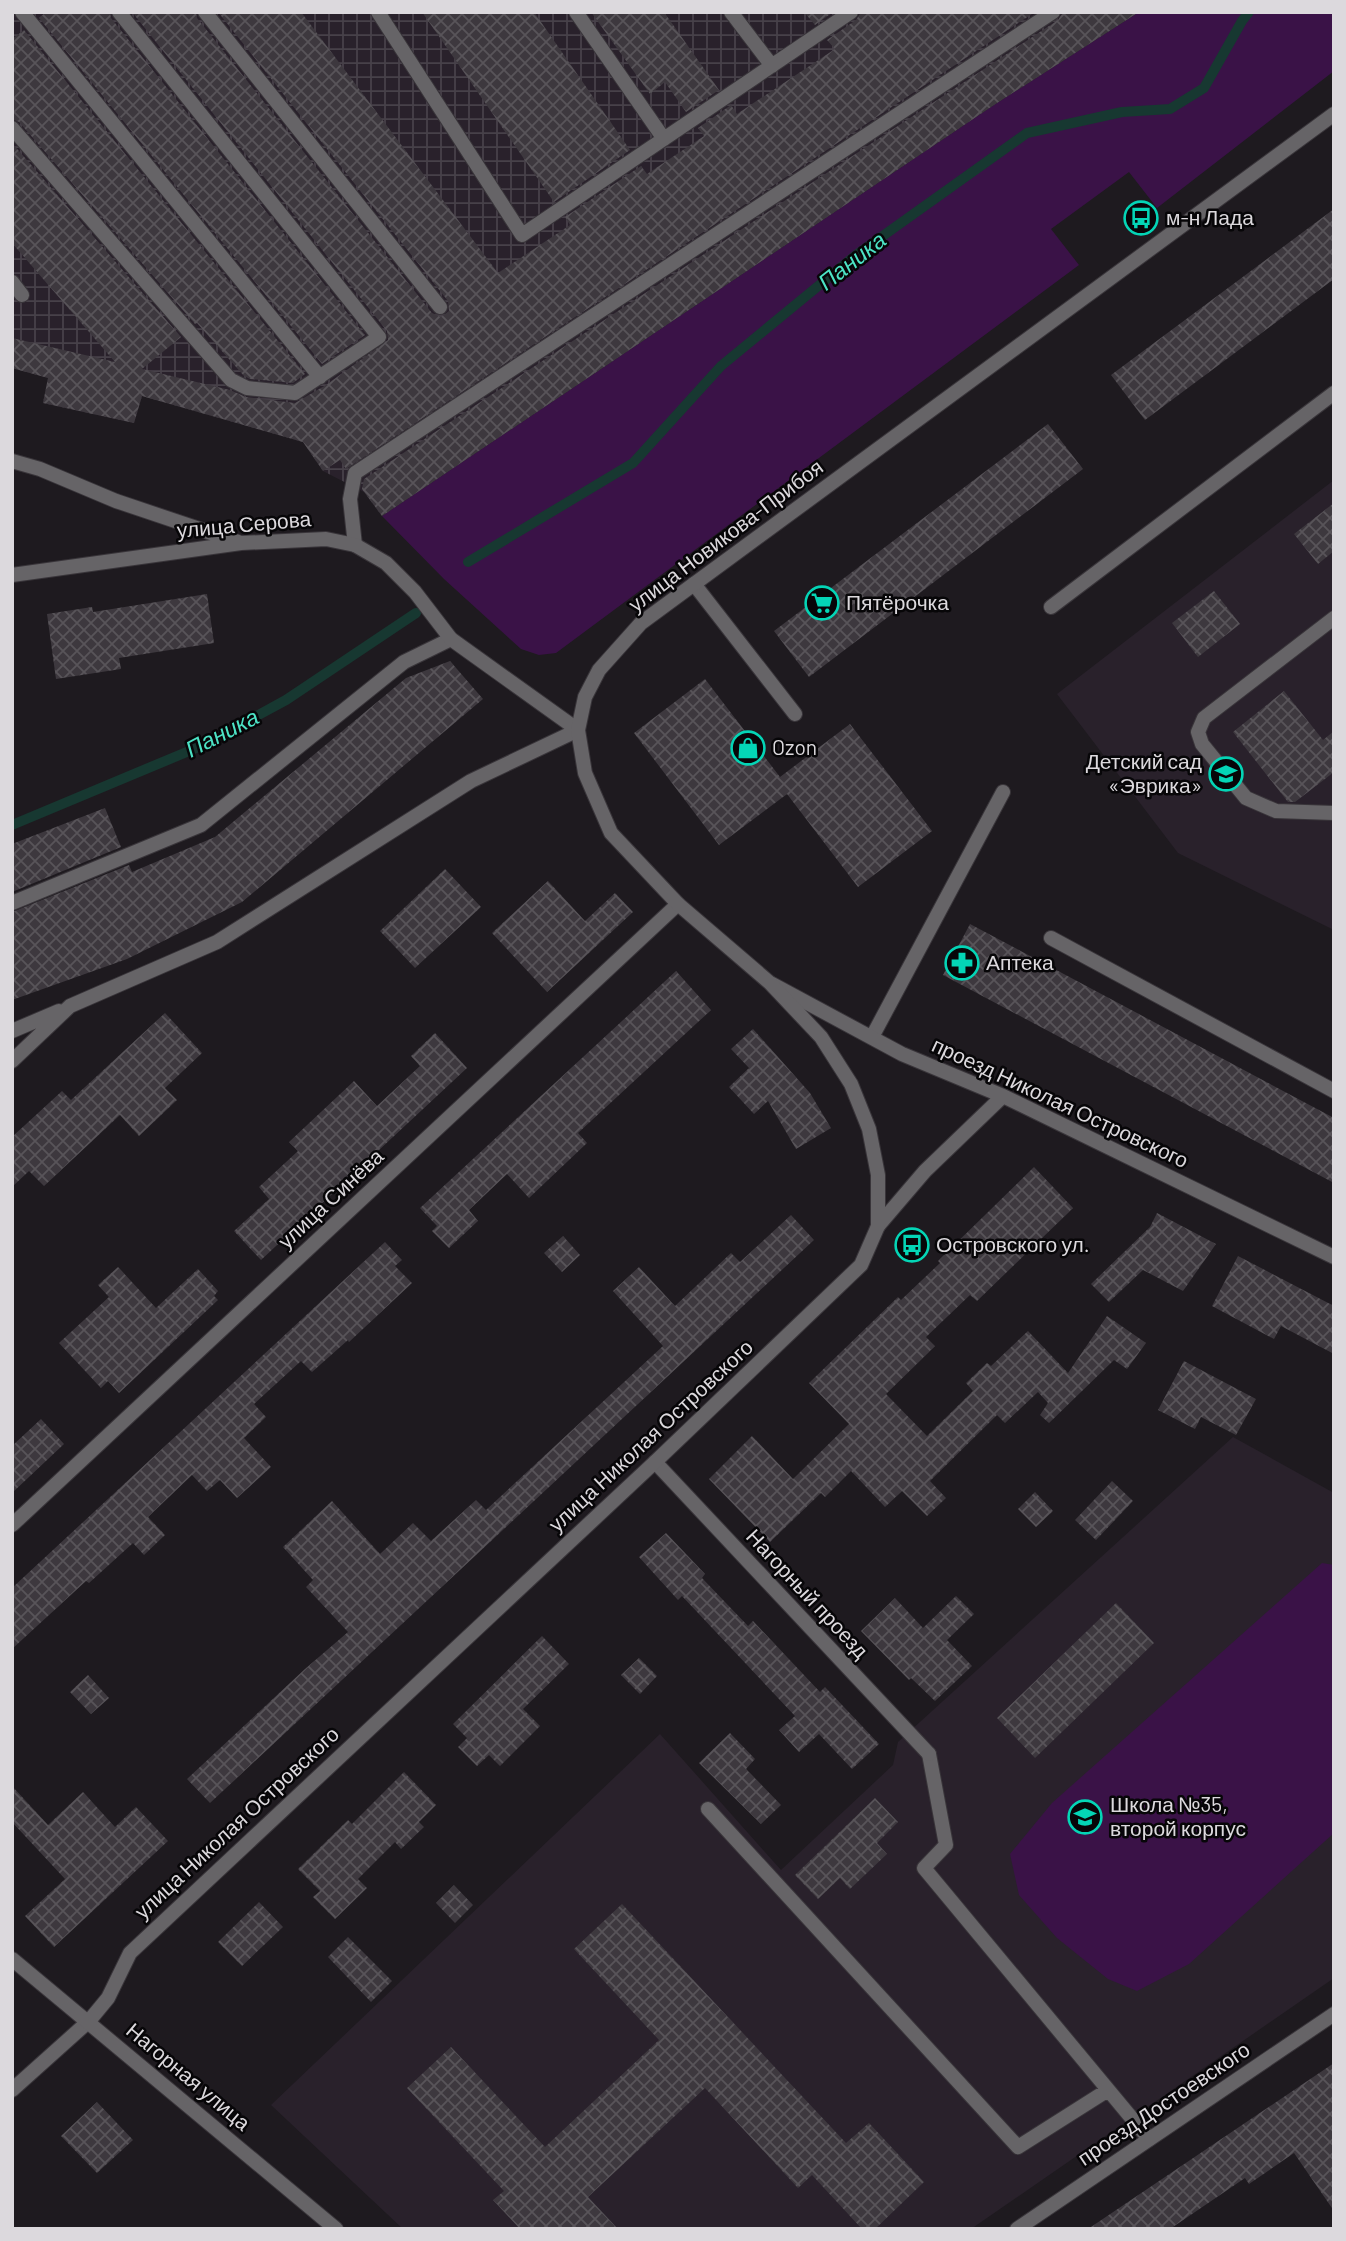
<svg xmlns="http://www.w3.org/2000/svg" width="1346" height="2241" font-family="Barlow,sans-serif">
<defs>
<pattern id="industrial-grid" width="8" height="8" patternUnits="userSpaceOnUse" patternTransform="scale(1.75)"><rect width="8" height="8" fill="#29212b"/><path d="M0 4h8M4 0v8" fill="none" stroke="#474149"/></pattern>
<pattern id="building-cross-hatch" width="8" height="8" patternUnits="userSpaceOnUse" patternTransform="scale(1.75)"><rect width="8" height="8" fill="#3d383e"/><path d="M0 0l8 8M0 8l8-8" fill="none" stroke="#585459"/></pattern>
</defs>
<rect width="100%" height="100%" fill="#1e1a1f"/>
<path fill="#29212b" d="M1334,480V930L1178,853L1057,694Z
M1233,1437L1334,1493V1978L971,2229H403L271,2105L660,1734L781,1870L893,1765L898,1742Z"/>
<path fill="url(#industrial-grid)" d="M12,12H1139L994,105L382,516L364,492L323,471L303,442L142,396L134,423L43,403L48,378L12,368Z"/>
<path fill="#3a1247" d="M1139,12H1334V71L1157,208L1129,172L1051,229L1079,265L556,653L539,655L521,649L444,579L382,516L994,105Z
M1322,1563L1334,1565V1833L1189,1964L1137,1991L1108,1979L1057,1938L1019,1895L1010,1854L1052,1803Z"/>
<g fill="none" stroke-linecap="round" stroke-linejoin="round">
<path stroke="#173831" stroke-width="10" d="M468,562L633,463L721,366L856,255L1027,133L1122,112L1170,109L1204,88L1242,21L1249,12
M12,825L201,746L286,700L416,613"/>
</g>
<path fill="url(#building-cross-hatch)" d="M46,12H110L111,18L365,335L322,364L39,18Z
M132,12H196L197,18L432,313L441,317L449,311L448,301L218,12H301L498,273L570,225L565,217L641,166L647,174L704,136L698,128L731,105L737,114L835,49L827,40L856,20L861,12H1035L346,469L340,460L323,471L303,442L142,396L134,423L43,403L48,378L12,368V338L115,362L12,243V143L181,337L142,369L230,390L246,397L295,403L326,385L388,340L387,331Z
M422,12H534L630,150L554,202Z
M591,12H664L719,90L686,112L665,82L650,94Z
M804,12H833L815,25Z
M1063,12H1139L994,105L382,516L362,489L364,479L1058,20Z
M24,30L305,374L293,383L250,379L244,376L197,323L195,324L19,122L12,119V39Z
M1334,209V279L1145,420L1111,375Z
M1048,424L1083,469L809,677L774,631Z
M1334,503V551L1318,564L1294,534Z
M1214,591L1240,624L1198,657L1172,623Z
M207,594L214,643L119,658L121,669L56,679L47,614L92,607L93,612Z
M450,661L483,699L242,902L127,959L12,1000V912L129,865L132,872L215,837L406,678Z
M705,679L780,777L850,724L932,831L858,887L787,794L719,845L634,733Z
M1284,691L1323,740L1334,731V772L1295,802H1288L1233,732Z
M105,808L121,847L12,892V844Z
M445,869L481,907L415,968L380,931Z
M548,881L585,921L615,893L633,912L547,992L492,933Z
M970,924L1334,1118V1183L943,975Z
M676,971L711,1010L578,1133L587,1143L529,1198L507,1174L469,1210L478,1221L449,1248L432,1231L437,1226L420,1208Z
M165,1013L202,1053L165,1088L177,1100L139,1136L120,1115L44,1186L29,1171L12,1187V1137L62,1091L71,1100Z
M753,1029L810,1093L831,1128L796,1149L768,1101L754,1114L729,1087L749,1068L731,1049Z
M435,1033L467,1068L261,1260L234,1231L269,1199L259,1187L298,1151L289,1142L354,1081L377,1106L420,1066L411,1056Z
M1034,1167L1073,1208L977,1301L970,1295L926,1337L935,1346L886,1394L927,1436L973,1391L966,1383L987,1363L991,1366L1028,1331L1068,1373L1107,1316L1146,1343L1127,1369L1114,1360L1049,1423L1040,1415L1048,1403L1038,1392L1005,1423L997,1415L930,1481L946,1498L927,1516L902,1491L885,1507L851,1471L825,1497L821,1493L770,1542L709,1479L752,1436L793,1479L849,1424L809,1383L898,1297L901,1300L940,1263L938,1261Z
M1157,1213L1216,1244L1183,1291L1143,1270L1109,1302L1091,1284L1150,1227Z
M791,1215L814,1240L210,1803L187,1779L305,1669L348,1632L306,1587L313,1580L283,1547L332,1501L380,1554L413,1523L431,1541L476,1500L486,1510L663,1346L613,1291L639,1267L675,1306L731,1253L740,1262Z
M563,1236L580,1255L562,1272L544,1253Z
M385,1242L402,1260L395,1266L412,1283L349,1342L348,1340L312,1372L301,1361L254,1404L266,1417L244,1438L271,1467L237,1498L220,1480L207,1491L192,1475L148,1517L165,1535L144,1555L133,1543L89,1583L86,1581L12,1649V1588Z
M1238,1256L1334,1306V1354L1281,1326L1274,1339L1212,1306Z
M118,1267L156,1308L198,1269L218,1291L214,1296L218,1300L119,1393L108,1381L101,1388L59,1343L109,1297L98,1285Z
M1184,1361L1256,1399L1236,1435L1201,1417L1195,1429L1158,1410Z
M41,1419L64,1444L12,1493V1446Z
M1112,1481L1133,1501L1096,1540L1075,1520Z
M1035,1492L1053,1511L1036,1527L1018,1509Z
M666,1533L705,1574L702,1578L748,1626L753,1621L820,1692L825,1687L879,1744L852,1769L819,1734L799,1752L779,1730L795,1716L682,1596L678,1600L639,1557Z
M956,1596L974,1614L947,1640L972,1666L935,1701L911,1678L909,1680L861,1631L895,1598L923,1628Z
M1116,1603L1154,1643L1035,1758L997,1718Z
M542,1636L569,1664L523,1709L540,1726L500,1766L489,1755L477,1766L458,1747L467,1738L453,1724Z
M639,1658L657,1676L640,1694L621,1675Z
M88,1675L109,1698L91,1714L70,1692Z
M730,1733L755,1759L746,1769L781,1805L761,1824L699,1763Z
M404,1772L436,1805L419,1822L424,1827L401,1849L395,1842L358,1879L367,1888L335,1919L313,1897L320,1891L298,1869L348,1820L352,1824Z
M12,1786L48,1825L83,1792L115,1827L136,1807L168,1841L54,1947L25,1916L65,1879L12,1822Z
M875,1798L898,1822L877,1843L887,1854L850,1889L840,1878L818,1899L795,1875Z
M454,1885L473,1905L455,1923L436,1903Z
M259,1902L283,1927L242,1966L218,1942Z
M622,1904L846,2143L869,2123L924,2182L875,2229H862L812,2175L798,2188L705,2088L588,2197L618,2229H520L493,2200L504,2191L407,2088L451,2047L545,2147L659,2040L574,1949Z
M348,1937L392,1981L371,2002L328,1957Z
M1334,2063V2211L1294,2153L1249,2184L1245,2178L1170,2229H1088Z
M97,2102L133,2140L97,2173L61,2136Z"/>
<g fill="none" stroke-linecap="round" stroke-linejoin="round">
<defs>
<path id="service" d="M22,12L320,377
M205,12L440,307
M378,12L522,235L851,12
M576,12L664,139
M731,12L772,66
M12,128L231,380L247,388L295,393L379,337L119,12
M12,282L22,295
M355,545L350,499L355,473L1053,12
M694,584L795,714
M1051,607L1334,393
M1334,618L1204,718L1198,732L1202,744L1246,798L1276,811L1334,813
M12,903L201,825L404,662L451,639
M1051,938L1334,1091
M872,1037L1003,792
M929,1754L946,1845L924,1868L1149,2139
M708,1809L1018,2147L1108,2090"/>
<path id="minor" d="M12,461L40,469L116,501L238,542
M12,575L241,543L326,539L355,545L386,563L415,592L451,639L578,730L471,781L217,942L70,1006L12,1061
M772,984L902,1054L1003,1096L1334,1257
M12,1031L59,1011
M878,1226L925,1171L1003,1096
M655,1462L929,1754
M12,1525L678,904
M12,2090L89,2021
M1017,2229L1334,2014"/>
<path id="tertiary" d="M12,1959L336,2229
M89,2021L108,1998L130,1953L655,1462L861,1265L878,1226V1175L869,1129L851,1084L821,1037L770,983L678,904L611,833L585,773L578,730L585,697L599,670L641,623L1334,114"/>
</defs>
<use href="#service" stroke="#39353a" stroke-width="16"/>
<use href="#minor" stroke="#39353a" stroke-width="16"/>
<use href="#tertiary" stroke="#39353a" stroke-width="16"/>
<use href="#service" stroke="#666467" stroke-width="14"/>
<use href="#minor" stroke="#666467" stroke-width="14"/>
<use href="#tertiary" stroke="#666467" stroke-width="14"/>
</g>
<defs>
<symbol id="bus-ring" viewBox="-11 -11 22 22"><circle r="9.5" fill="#070608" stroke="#04d5b6" stroke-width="1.5"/><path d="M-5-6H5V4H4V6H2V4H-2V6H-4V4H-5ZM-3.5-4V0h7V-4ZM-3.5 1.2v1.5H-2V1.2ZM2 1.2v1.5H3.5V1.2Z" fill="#04d5b6"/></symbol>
<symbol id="supermarket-ring" viewBox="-11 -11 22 22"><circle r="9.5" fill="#070608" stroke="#04d5b6" stroke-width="1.5"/><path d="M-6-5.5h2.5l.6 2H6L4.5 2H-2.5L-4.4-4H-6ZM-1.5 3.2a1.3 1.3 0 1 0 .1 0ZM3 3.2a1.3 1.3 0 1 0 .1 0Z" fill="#04d5b6"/></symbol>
<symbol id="shop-ring" viewBox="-11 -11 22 22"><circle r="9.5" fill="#070608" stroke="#04d5b6" stroke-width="1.5"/><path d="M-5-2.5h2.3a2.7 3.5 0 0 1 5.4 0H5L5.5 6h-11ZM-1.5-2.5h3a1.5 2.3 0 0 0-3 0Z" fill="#04d5b6"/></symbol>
<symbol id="school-ring" viewBox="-11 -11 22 22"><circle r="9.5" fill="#070608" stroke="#04d5b6" stroke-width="1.5"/><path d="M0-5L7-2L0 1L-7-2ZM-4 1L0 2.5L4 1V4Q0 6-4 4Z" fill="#04d5b6"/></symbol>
<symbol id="pharmacy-ring" viewBox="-11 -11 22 22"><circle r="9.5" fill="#070608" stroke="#04d5b6" stroke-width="1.5"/><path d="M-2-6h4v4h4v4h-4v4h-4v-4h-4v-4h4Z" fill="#04d5b6"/></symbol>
</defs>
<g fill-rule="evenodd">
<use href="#bus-ring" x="1122" y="199" width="38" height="38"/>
<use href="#supermarket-ring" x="803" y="584" width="38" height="38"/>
<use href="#shop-ring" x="729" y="729" width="38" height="38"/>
<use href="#school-ring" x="1207" y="755" width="38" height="38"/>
<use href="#pharmacy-ring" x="943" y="944" width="38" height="38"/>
<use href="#bus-ring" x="893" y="1226" width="38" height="38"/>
<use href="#school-ring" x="1066" y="1798" width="38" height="38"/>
</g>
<g text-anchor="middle" stroke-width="5" stroke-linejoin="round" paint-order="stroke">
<g font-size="21" fill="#dcd9dd" stroke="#070608" text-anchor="start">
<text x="1166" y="225">м-н Лада</text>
<text x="846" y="610">Пятёрочка</text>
<text x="772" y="755">Ozon</text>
<text x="1202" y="769" text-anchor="end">Детский сад<tspan x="1202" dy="24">«Эврика»</tspan></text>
<text x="986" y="970">Аптека</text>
<text x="936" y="1252">Островского ул.</text>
<text x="1110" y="1812">Школа №35,<tspan x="1110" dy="24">второй корпус</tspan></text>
</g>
<g font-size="21" fill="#dcd9dd" stroke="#070608">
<text transform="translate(244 525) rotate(-5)" y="7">улица Серова</text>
<text transform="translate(726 536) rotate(-37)" y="7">улица Новикова-Прибоя</text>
<text transform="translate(1060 1103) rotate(25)" y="7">проезд Николая Островского</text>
<text transform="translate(331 1199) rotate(-43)" y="7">улица Синёва</text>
<text transform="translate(651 1436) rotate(-43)" y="7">улица Николая Островского</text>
<text transform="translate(807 1594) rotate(47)" y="7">Нагорный проезд</text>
<text transform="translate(237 1823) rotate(-43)" y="7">улица Николая Островского</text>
<text transform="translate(188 2077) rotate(40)" y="7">Нагорная улица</text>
<text transform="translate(1164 2104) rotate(-34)" y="7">проезд Достоевского</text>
</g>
<g font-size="23" font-style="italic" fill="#4ce3c5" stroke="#070608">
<text transform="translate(852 261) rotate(-38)" y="8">Паника</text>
<text transform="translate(222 733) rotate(-27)" y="8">Паника</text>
</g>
</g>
<rect width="1346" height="2241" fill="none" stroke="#dcd9dd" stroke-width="28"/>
</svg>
